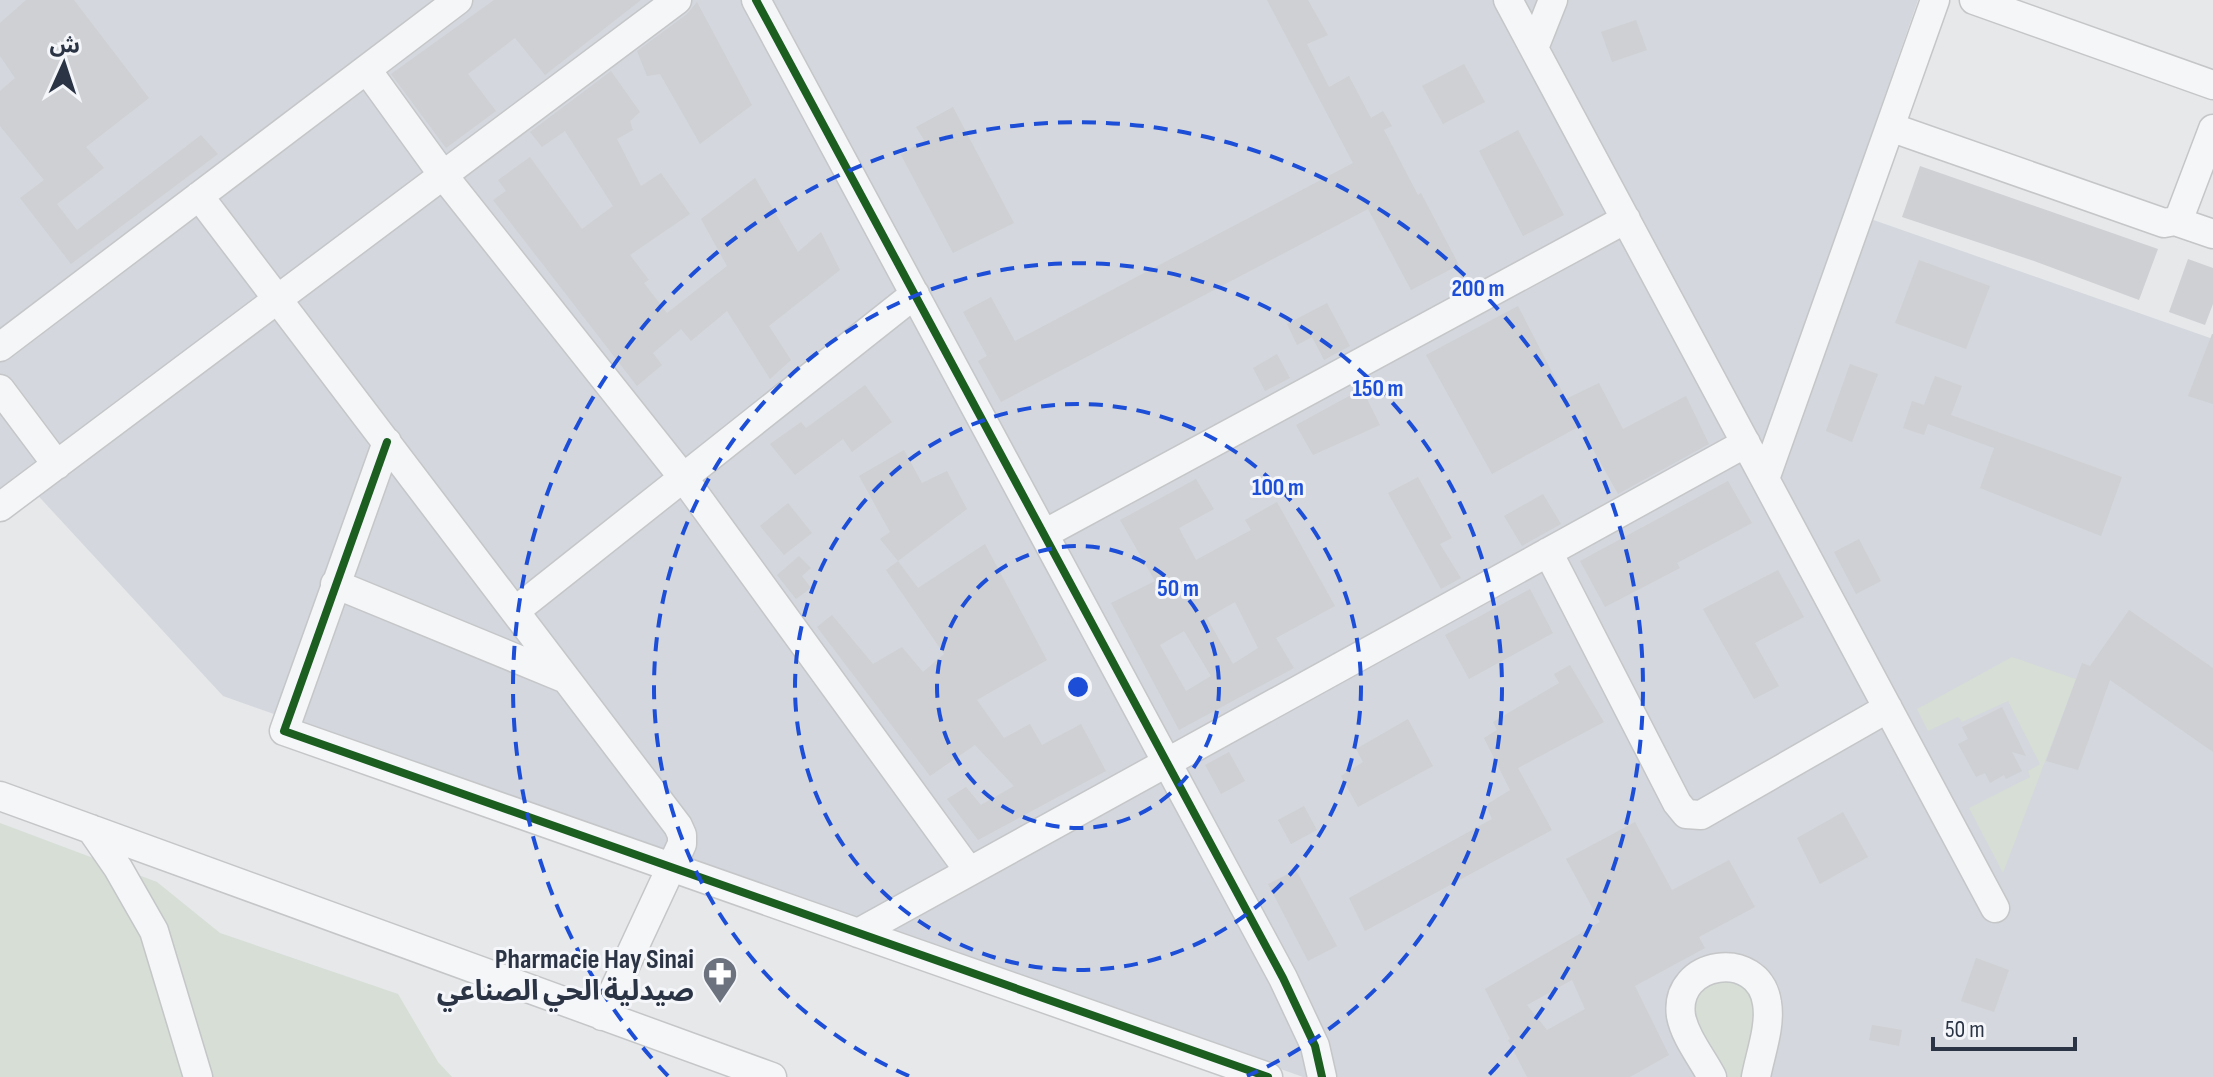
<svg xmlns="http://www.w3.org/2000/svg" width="2213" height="1077" font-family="'Sofia Sans Condensed','Noto Sans Arabic',sans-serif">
<rect width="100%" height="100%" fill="#e6e8ea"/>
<path fill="#d4d7dd" d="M0,0H1918L1845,210L2213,339V1077H1303L223,696L19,475L0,488Z"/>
<path fill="#d6ded6" d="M2012,657L2076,679L2003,873L1969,808L2030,777L2028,771L2040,764L2008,701L1962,722L1958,717L1928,731L1917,709Z
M0,823L157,882L220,933L398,994L438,1062L452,1077H0Z
M1739,978L1758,1005L1746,1077H1725L1692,1022L1691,999L1705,980Z"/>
<path fill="#ced0d3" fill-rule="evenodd" d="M26,0H74L149,98L86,147L104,168L57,204L77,230L201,135L218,154L71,264L20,198L44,180L0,126V91L15,78L0,56V23Z
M494,0H641L545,75L515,38L468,74L496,111L446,148L391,74Z
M1267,0H1308L1328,35L1307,44L1329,87L1349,76L1371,118L1383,111L1392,126L1384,130L1418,195L1421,193L1459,265L1411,290L1368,209L1001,402L978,361L987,356L963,312L991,297L1015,341L1353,163Z
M697,2L752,105L700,144L660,74L647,76L637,51L687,14Z
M1636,20L1647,50L1612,62L1601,32Z
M1464,64L1485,102L1443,124L1422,86Z
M611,71L640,112L630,121L633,130L617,139L641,186L661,173L690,214L630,255L649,280L644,283L667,313L727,266L701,219L755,178L798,252L821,232L840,270L769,326L791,360L770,379L727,311L691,341L681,329L653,353L662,365L637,386L493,200L506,191L498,180L530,157L582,229L613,206L565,131L542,147L530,132Z
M953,107L1014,223L953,253L901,155L924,140L916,127Z
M1518,130L1564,215L1523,236L1479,151Z
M1920,166L2158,249L2139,300L2031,260L1902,217Z
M2188,259L2213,268V304L2205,325L2169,312Z
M1919,260L1990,286L1966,349L1895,323Z
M1327,303L1350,346L1324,360L1312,337L1297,345L1287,324Z
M1518,306L1566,399L1599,383L1623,429L1686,396L1709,444L1618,494L1580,426L1492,474L1426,355Z
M2212,334H2213V404L2188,396Z
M1277,354L1290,378L1265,391L1253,368Z
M1850,364L1878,374L1852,442L1826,431Z
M1935,376L1962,386L1951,415L2122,477L2101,536L1980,488L1994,448L1928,424L1924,435L1903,428L1912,401L1924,405Z
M865,385L892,422L852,452L843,439L795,475L770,444L801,422L806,428Z
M1362,389L1380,425L1313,455L1296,425Z
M904,450L922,483L947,471L967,509L898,561L880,539L890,532L859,476Z
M1418,477L1452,538L1440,544L1461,578L1441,589L1388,493Z
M1196,479L1214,509L1179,528L1196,560L1251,530L1245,520L1277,502L1335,606L1276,638L1294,668L1179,730L1111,603L1155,581L1120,520ZM1235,602L1258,648L1233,664L1207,618ZM1184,631L1211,676L1186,691L1160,645Z
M1728,481L1752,523L1677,563L1680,568L1605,607L1580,561Z
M1543,494L1561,524L1522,546L1504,516Z
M788,503L812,533L784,555L760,526Z
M1859,539L1881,581L1856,594L1834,552Z
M985,544L1047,660L977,700L1004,738L1030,724L1042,745L1081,724L1106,771L978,840L947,799L966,787L981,805L1014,786L975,745L930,776L817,627L832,615L873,664L902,647L923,672L944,654L886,570L898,561L918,588Z
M799,556L811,568L802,576L811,588L796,599L777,575Z
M1778,570L1804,617L1755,643L1779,686L1754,699L1703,609Z
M1530,589L1553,633L1469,679L1445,635Z
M2129,610L2213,668V752L2110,680L2078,770L2046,761L2082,663L2090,666Z
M1570,665L1604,722L1518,768L1552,830L1365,931L1349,898L1492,819L1486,805L1510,790L1484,738L1497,730L1493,722L1559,683L1554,674Z
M2002,707L2026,756L2012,752L2022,771L2006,779L2004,775L1990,783L1985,773L1976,777L1958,744L1968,739L1962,727Z
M1408,719L1433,766L1358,807L1341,776L1363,762L1356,749Z
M1229,752L1245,781L1221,794L1205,765Z
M1304,806L1317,830L1291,844L1278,820Z
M1843,812L1868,857L1820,884L1797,838Z
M1635,822L1672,890L1729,860L1755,907L1699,937L1705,948L1635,986L1669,1055L1630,1077H1527L1508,1040L1510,1039L1485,989L1600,922L1566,859ZM1572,980L1585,1009L1547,1030L1527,1005Z
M1296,870L1337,946L1308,961L1268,884Z
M1976,958L2009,970L1994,1012L1961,1001Z
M1872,1025L1902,1030L1899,1046L1869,1040Z"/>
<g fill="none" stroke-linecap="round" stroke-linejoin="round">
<defs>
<path id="minor" d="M756,0L1283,978L1315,1046L1322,1077
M1508,0L1995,908
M1974,0L2213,85
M1534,48L1553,0
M367,70L443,175L682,476L969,871
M1890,127L2164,223L2175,221L2180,216L2213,129
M199,196L678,826L682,835V844L602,1016
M2175,221L2213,234
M0,347L458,0
M0,389L57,465
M387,442L284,731L1268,1077
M1765,479L1935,0
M0,507L677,0
M1044,534L1626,219
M1548,552L1677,803L1686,814L1701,815L1888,708
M335,584L566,679
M515,611L915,294
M0,796L772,1077
M91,829L118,868L154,931L198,1077
M858,933L1746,443
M1712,1077C1702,1058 1685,1037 1681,1016C1673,960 1759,948 1767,1003C1771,1026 1760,1055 1756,1077"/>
</defs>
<use href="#minor" stroke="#c4c6c8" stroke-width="31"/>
<use href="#minor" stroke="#f5f6f7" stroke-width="28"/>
<defs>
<path id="cycleway" d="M756,0L1283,978L1315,1046L1322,1077
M387,442L284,731L1268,1077"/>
</defs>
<use href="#cycleway" stroke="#f4f6f9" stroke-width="13"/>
<use href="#cycleway" stroke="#1b5e20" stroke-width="8"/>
</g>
<g fill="none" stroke="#1d4ed8" stroke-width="4" stroke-dasharray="14 10">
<circle cx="1078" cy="687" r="141"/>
<circle cx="1078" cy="687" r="283"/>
<path d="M909 1076A424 424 0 1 1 1247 1076"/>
<path d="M668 1076A565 565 0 1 1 1488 1076"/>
</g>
<defs>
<symbol id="pharmacy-pin" viewBox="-11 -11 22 30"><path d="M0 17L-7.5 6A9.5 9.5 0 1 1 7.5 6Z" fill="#6c737f" stroke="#f4f6f9"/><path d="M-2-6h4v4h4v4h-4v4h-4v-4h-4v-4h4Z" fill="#fff"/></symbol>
</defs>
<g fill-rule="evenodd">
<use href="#pharmacy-pin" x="700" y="954" width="40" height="54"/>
</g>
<g text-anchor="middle" stroke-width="6" stroke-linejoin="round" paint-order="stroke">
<g font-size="28" font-weight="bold" fill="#2b3445" stroke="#f4f6f9" text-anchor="end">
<text x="694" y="968">Pharmacie Hay Sinai<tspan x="694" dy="32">صيدلية الحي الصناعي</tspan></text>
</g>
</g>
<circle cx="1078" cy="687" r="12" fill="#1d4ed8" stroke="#f4f6f9" stroke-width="4"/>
<g font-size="24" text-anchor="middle" font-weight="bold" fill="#1d4ed8" stroke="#f4f6f9" stroke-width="6" stroke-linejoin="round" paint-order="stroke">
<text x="1478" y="296">200 m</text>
<text x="1378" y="396">150 m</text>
<text x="1278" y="495">100 m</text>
<text x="1178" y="596">50 m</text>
</g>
<g transform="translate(64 64) rotate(3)" stroke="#f4f6f9" stroke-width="6" paint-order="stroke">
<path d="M0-6L14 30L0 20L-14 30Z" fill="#2b3445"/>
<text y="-12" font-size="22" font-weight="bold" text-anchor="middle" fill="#2b3445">ش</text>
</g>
<path d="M1933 1037v12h142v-12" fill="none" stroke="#2b3445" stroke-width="4"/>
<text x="1945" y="1037" font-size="24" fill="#2b3445" stroke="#f4f6f9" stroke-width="6" paint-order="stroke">50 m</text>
</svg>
